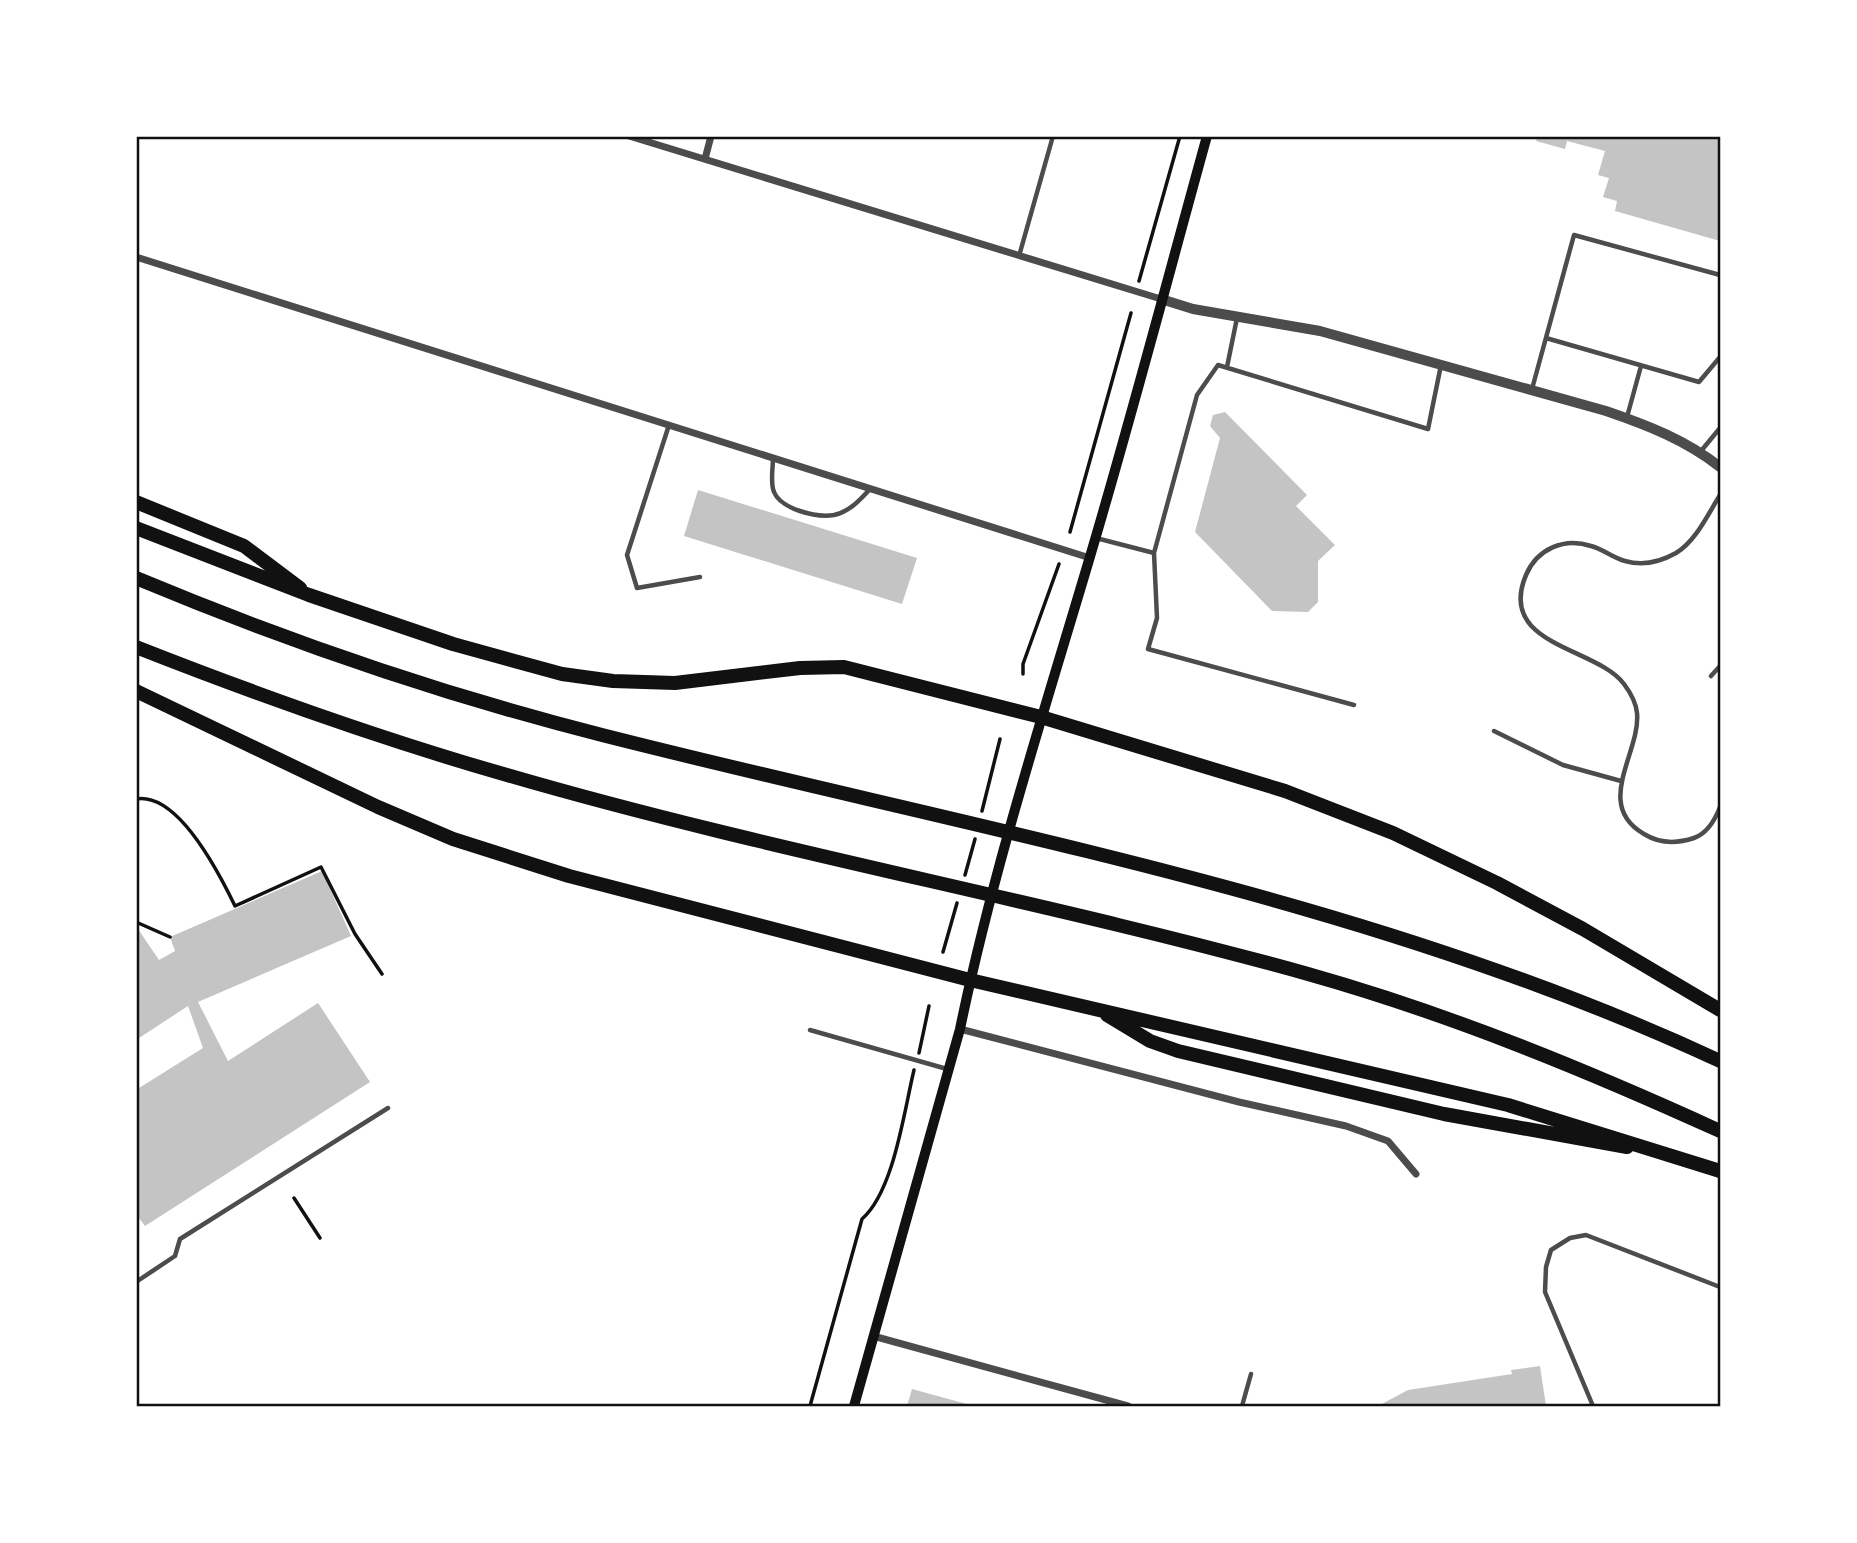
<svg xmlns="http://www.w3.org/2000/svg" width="1857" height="1543" font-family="'Sofia Sans Condensed',sans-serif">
<rect width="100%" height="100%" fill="#fff"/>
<path fill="#c4c4c4" d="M1538,136H1720V241L1615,211L1617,201L1603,197L1609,178L1598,175L1605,151L1567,141L1565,149L1536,141Z
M1225,412L1307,495L1296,506L1335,545L1318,561V602L1308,612L1272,611L1195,532L1220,438L1210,426L1213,415Z
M698,490L917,558L902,604L684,536Z
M322,871L351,936L198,1002L228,1061L318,1003L370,1082L145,1226L136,1214V1085L139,1088L203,1048L188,1006L136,1040V926L159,960L175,951L170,937Z
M1540,1366L1546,1406H1378L1408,1390L1512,1374L1511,1370Z
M912,1389L974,1406H907Z"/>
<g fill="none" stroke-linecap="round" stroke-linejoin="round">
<path stroke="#111" stroke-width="3.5" d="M1139,281L1180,136
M1070,532L1131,313
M1023,674V664L1059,564
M136,799C178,792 219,873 235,906L321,867L355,934L382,974
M982,811L1000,739
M965,875L975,839
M136,922L170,937
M943,952L957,903
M919,1053L929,1006
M294,1198L320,1238
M810,1406L862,1219C894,1191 904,1111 914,1070"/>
<path stroke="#4c4c4c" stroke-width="4.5" d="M1019,256L1053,136
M1546,338L1699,382L1720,357
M1227,367L1237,318
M1532,389L1574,235L1720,275
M1627,417L1641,366
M669,425L627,555L637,588L700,577
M1701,451L1720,428
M773,458C773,468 770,483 774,492C781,509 816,518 834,515C849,512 860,500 870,489
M1720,495C1708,514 1696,541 1676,553C1660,562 1642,566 1625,561C1613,558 1603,549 1591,546C1564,537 1537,549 1526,575C1496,646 1597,647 1624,684C1630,692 1636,703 1637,713C1641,752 1593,805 1644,834C1660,844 1676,844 1694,838C1708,833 1715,820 1720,807
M1096,538L1154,553
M1711,676L1720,666
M1354,705L1148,649L1157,618L1154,553L1197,395L1218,365L1428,429L1441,365
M1494,731L1563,765L1621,781
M810,1030L947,1069
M136,1282L175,1256L180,1239L388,1108
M1242,1406L1251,1374
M1593,1406L1545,1292L1546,1267L1551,1250L1570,1238L1586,1235L1720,1287"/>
<path stroke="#4c4c4c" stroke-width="7" d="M629,136L1161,299
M705,159L711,136
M136,257L1090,558
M960,1029L1239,1102L1346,1126L1388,1141L1416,1174
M873,1336L1128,1406"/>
<path stroke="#4c4c4c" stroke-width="10" d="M1161,299L1193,309L1320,331L1606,411C1647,425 1686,440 1720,467"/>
<path stroke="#111" stroke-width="10" d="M854,1406L960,1029C993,870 1043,715 1089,560C1131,419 1168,277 1207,136"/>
<path stroke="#111" stroke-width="14" d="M136,502L244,546L300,588
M136,528L309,595L453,644L562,674L613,681L675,683L800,668L844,667L1041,717L1285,791L1393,833L1497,883L1583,929L1720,1010
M136,578C287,641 444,695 602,735C979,831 1366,896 1720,1061
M136,647C258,695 381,739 507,775C771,852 1043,900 1308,974C1450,1014 1586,1070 1720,1131
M136,691L378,807L453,839L569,876L970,980L1508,1105L1720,1171
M1107,1015L1150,1041L1178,1051L1444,1114L1627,1147"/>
</g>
<rect width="1857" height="1543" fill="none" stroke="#ffffff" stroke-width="276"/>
<rect x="138" y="138" width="1581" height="1267" fill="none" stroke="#111" stroke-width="2.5"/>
</svg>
